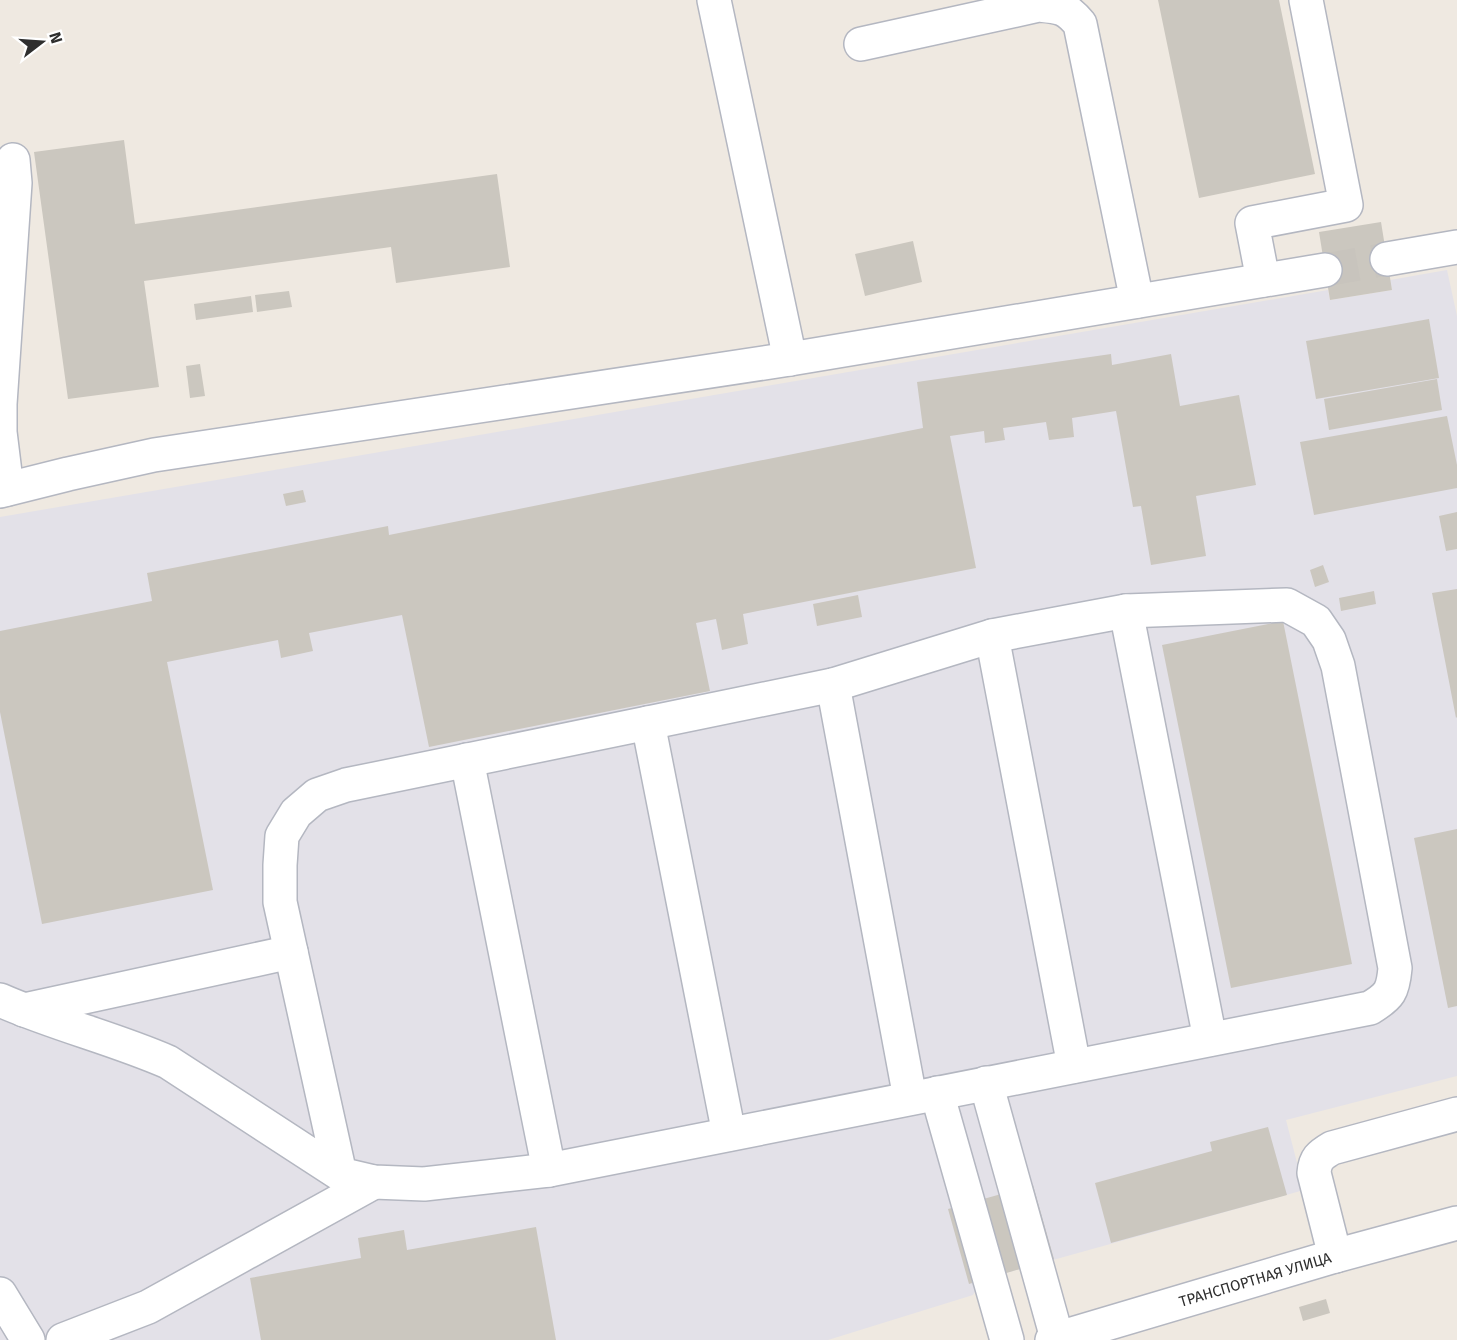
<svg xmlns="http://www.w3.org/2000/svg" width="1457" height="1340" font-family="'Fira Sans',sans-serif">
<rect width="100%" height="100%" fill="#efe9e1"/>
<path fill="#e3e1e8" d="M1447,270L1457,316V1076L1286,1120L1304,1190L977,1281L978,1287L973,1295L828,1340H0V517L1328,290L1330,300L1392,290L1390,280Z"/>
<path fill="#cbc7bf" d="M1158,0H1279L1315,174L1199,198Z
M124,140L135,224L497,174L510,267L396,283L391,247L144,281L159,387L68,399L34,152Z
M1381,222L1392,290L1330,300L1319,232Z
M913,241L922,282L865,296L855,254Z
M289,291L292,307L257,312L255,295Z
M251,296L253,312L196,320L194,304Z
M1429,319L1439,378L1316,399L1306,341Z
M1111,354L1112,365L1171,354L1180,406L1239,395L1256,485L1196,496L1206,556L1151,565L1141,506L1133,507L1116,411L1072,418L1074,437L1049,440L1046,422L1003,428L1005,440L985,443L984,431L950,436L976,568L743,614L748,644L722,650L716,619L696,623L710,691L429,747L402,615L309,633L313,651L281,658L278,640L167,662L213,890L42,924L0,712V631L152,601L147,573L388,526L389,535L923,428L917,382Z
M200,364L205,396L190,398L186,366Z
M1437,379L1442,410L1329,430L1324,399Z
M1447,416L1457,465V488L1314,515L1300,442Z
M303,490L306,502L286,506L283,494Z
M1457,512V549L1446,551L1439,516Z
M1323,565L1329,582L1315,587L1310,570Z
M1457,589V717L1456,718L1432,593Z
M1374,591L1376,604L1341,611L1339,598Z
M858,595L862,617L817,626L813,604Z
M1283,621L1352,964L1231,988L1162,645Z
M1457,829V1006L1448,1008L1414,838Z
M1268,1127L1287,1195L1111,1243L1095,1183L1212,1151L1210,1142Z
M1033,1185L1054,1259L969,1284L948,1209Z
M536,1227L556,1340H261L250,1278L361,1258L358,1238L404,1230L407,1250Z
M1326,1299L1330,1313L1303,1321L1299,1307Z"/>
<g fill="none" stroke-linecap="round" stroke-linejoin="round">
<path stroke="#c8c4bd" stroke-width="33" stroke-dasharray="33 16" stroke-linecap="butt" d="M1325,270L1387,259"/>
<defs>
<g id="minor">
<path d="M714,0L790,359"/>
<path d="M861,44L1039,5C1060,7 1066,7 1080,24L1137,301"/>
<path d="M1387,259L1457,247"/>
<path d="M1263,280L1252,223L1346,205L1306,0"/>
<path d="M7,489L0,432V404L15,183L13,160"/>
<path d="M0,491L68,474L154,455L790,359L1325,270"/>
<path d="M1126,611L1210,1039"/>
<path d="M992,636L1074,1066"/>
<path d="M833,685L910,1098"/>
<path d="M648,723L729,1134"/>
<path d="M467,760L549,1170"/>
<path d="M0,1000C54,1024 113,1038 168,1062L340,1174L374,1182L424,1184L549,1170L1370,1008C1390,996 1393,991 1395,968L1338,666L1329,640L1316,621L1287,605L1126,611L992,636L833,685L346,785L317,795L296,813L282,836L280,865V902L340,1174"/>
<path d="M24,1010L291,952"/>
<path d="M986,1083L1057,1338"/>
<path d="M937,1093L1007,1340"/>
<path d="M1335,1256L1314,1173C1315,1159 1320,1155 1332,1148L1457,1114"/>
<path d="M0,1294L28,1340"/>
<path d="M63,1340L148,1307L374,1182"/>
<path id="s1" d="M1052,1340L1335,1256L1457,1223"/>
</g>
</defs>
<use href="#minor" stroke="#b4b7c1" stroke-width="36"/>
<use href="#minor" stroke="#fff" stroke-width="33"/>
</g>
<g text-anchor="middle" stroke-width="4.5" stroke-linejoin="round" paint-order="stroke">
<g font-size="15" fill="#2e2e2e" stroke="#fff">
<text dy="5" stroke="none"><textPath href="#s1" startOffset="212">ТРАНСПОРТНАЯ УЛИЦА</textPath></text>
</g>
</g>
<g transform="translate(42 42) rotate(73)" stroke="#ffffff" stroke-width="4.5" paint-order="stroke">
<path d="M0-4.5L10 22L0 15L-10 22Z" fill="#2e2e2e"/>
<text y="-9" font-size="16" font-weight="bold" text-anchor="middle" fill="#2e2e2e">N</text>
</g>
</svg>
